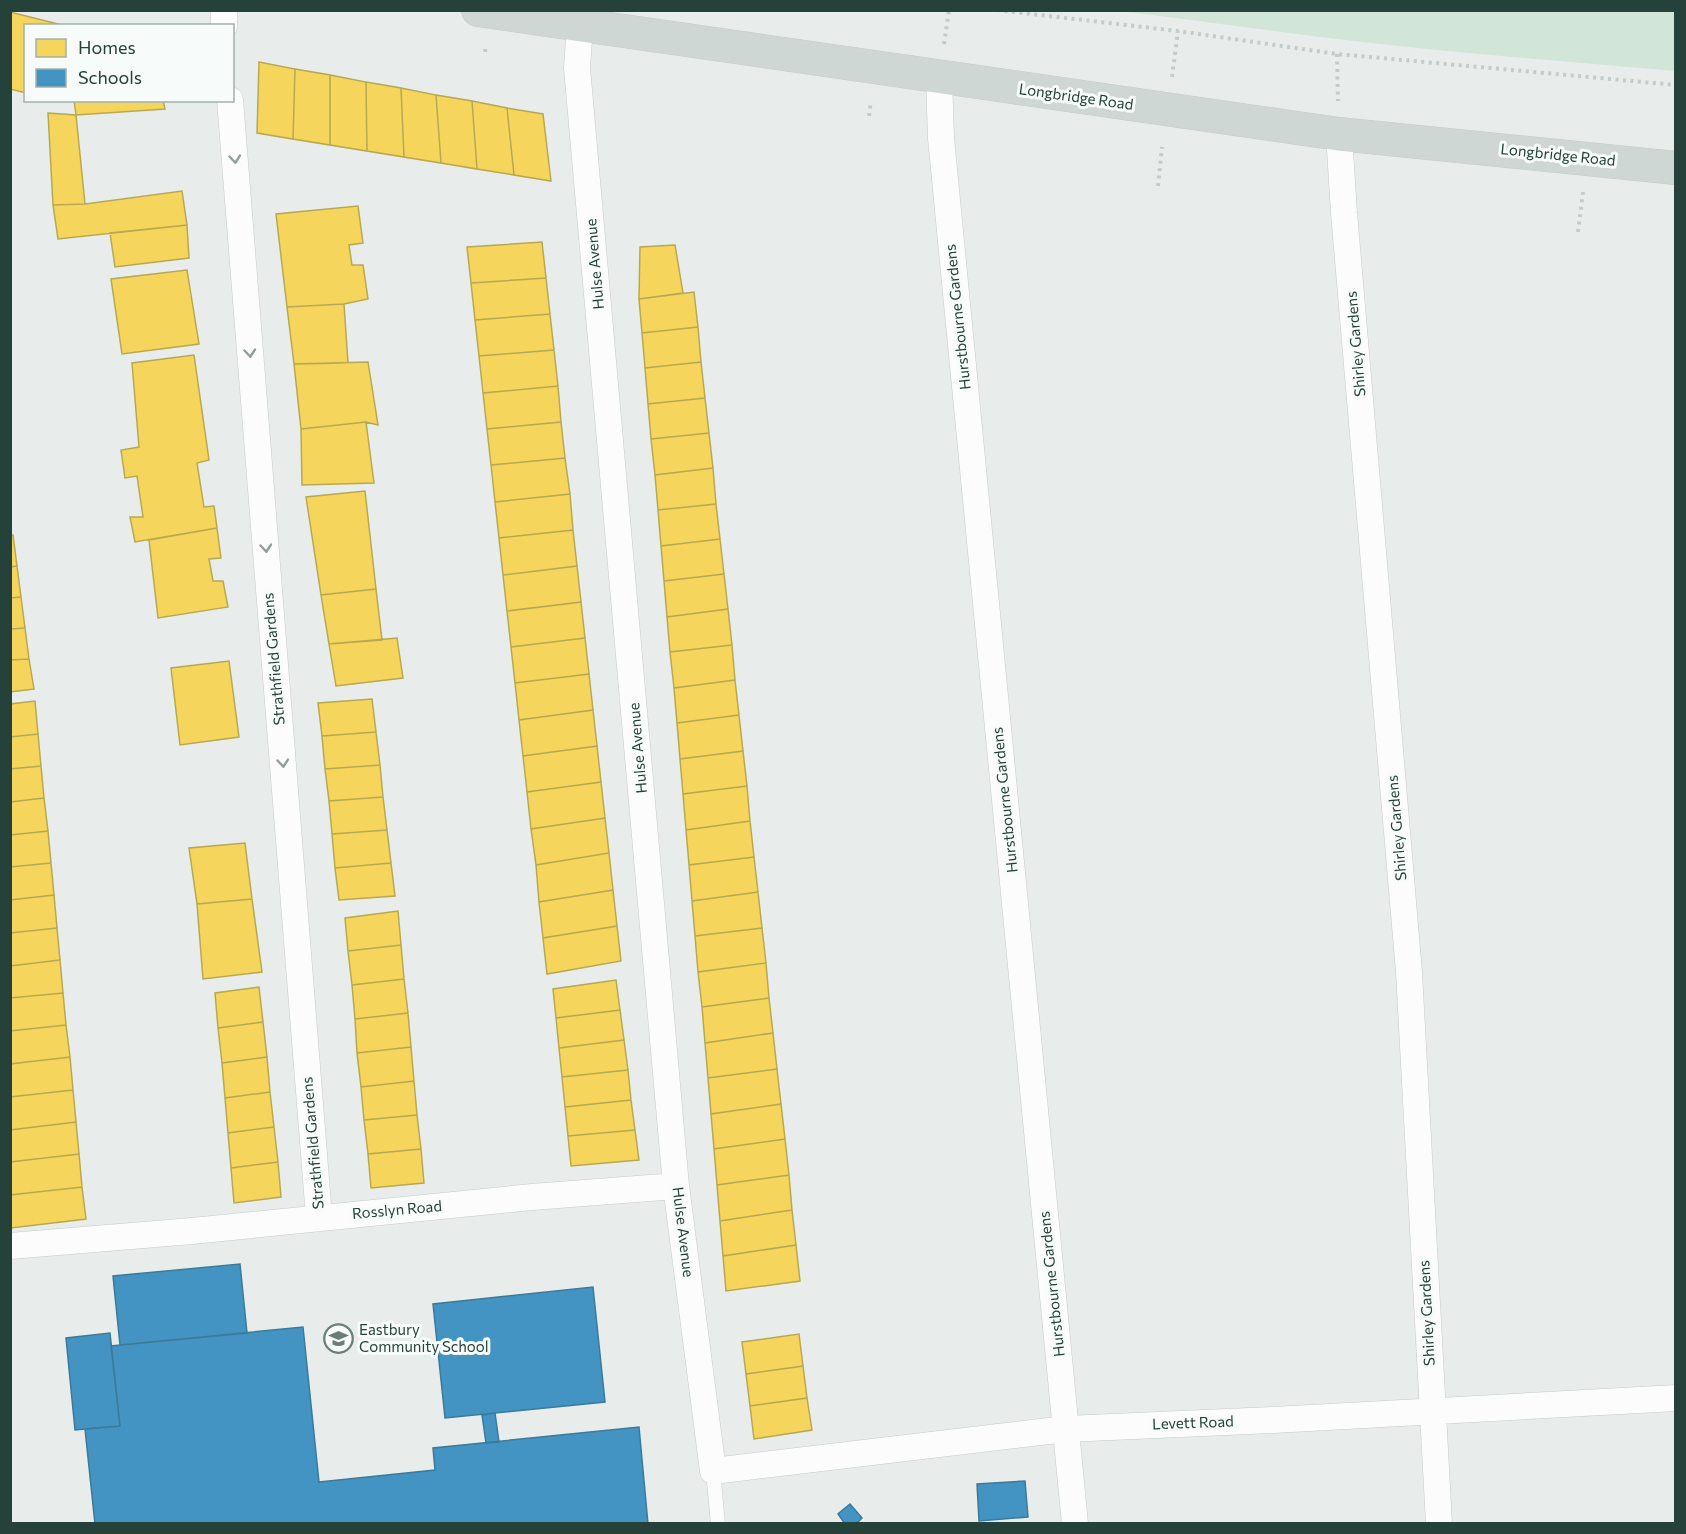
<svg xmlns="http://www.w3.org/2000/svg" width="1686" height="1534" font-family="Commissioner,sans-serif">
<rect width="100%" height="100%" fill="#e8edeb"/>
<path fill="#d1e6d8" d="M1117,11H1675V71C1571,62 1466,54 1362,42C1280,33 1199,20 1117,11Z"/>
<path fill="#f6d55c" stroke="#b7a952" stroke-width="1.5" d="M10,12L62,25L26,26V93L10,89Z
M259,62L295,69L293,139L257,133Z
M295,69L330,75V145L293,139Z
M330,75L366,82L367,151L330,145Z
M366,82L401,88L404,157L367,151Z
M401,88L436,95L441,163L404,157Z
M436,95L472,101L477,169L441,163Z
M74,100H163L165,109L76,115Z
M472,101L507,108L514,175L477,169Z
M507,108L543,114L551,181L514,175Z
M48,113L76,115L85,204L53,205Z
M182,191L187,225L58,239L53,205L85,204Z
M358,206L363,243L349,245L352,265H363L368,299L344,304L287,307L276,214Z
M187,225L189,258L115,267L110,233Z
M542,242L546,278L471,283L467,247Z
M675,245L683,293L639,299L640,247Z
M187,270L199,344L122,354L111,279Z
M546,278L550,314L475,320L471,283Z
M694,292L698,327L642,333L639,299Z
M344,304L348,363L294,364L287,307Z
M550,314L554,350L479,356L475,320Z
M698,327L701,362L645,368L642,333Z
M554,350L558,386L483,393L479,356Z
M194,355L209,460L197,463L204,507L214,506L217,528L135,542L130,517H143L137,476L125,478L121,450L139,447L132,363Z
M368,362L378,425L366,422L301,429L294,364Z
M701,362L705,398L648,404L645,368Z
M558,386L561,422L487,429L483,393Z
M705,398L709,433L651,439L648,404Z
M366,422L374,483L302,485L301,429Z
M561,422L565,458L491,465L487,429Z
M709,433L713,468L655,475L651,439Z
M565,458L570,494L495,502L491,465Z
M713,468L716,504L658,510L655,475Z
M365,491L376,589L321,595L306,497Z
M570,494L573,530L499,538L495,502Z
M716,504L720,539L661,546L658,510Z
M217,528L221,558L209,559L213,581H223L228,607L158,618L149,540Z
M573,530L577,566L503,575L499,538Z
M10,535H13L17,566L10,567Z
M720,539L724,574L664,581L661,546Z
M17,566L21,597L10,598V567Z
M577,566L581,602L507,611L503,575Z
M724,574L728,609L667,617L664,581Z
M376,589L382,640L329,644L321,595Z
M21,597L25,628L10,629V598Z
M581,602L585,638L511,647L507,611Z
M728,609L732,645L670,652L667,617Z
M25,628L29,659L10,660V629Z
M397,638L403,678L336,686L329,644Z
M585,638L589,674L515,683L511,647Z
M732,645L735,680L674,688L670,652Z
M29,659L34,689L10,692V660Z
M229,661L239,737L180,745L171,668Z
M589,674L593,710L519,720L515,683Z
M735,680L739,715L677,723L674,688Z
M372,699L376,732L322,736L318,703Z
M35,701L38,734L10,737V704Z
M593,710L597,746L523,756L519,720Z
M739,715L743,751L680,759L677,723Z
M376,732L380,765L325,769L322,736Z
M38,734L41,766L10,769V737Z
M597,746L601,782L527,792L523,756Z
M743,751L747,786L683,794L680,759Z
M380,765L383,797L329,801L325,769Z
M41,766L44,798L10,802V769Z
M601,782L605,818L531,829L527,792Z
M747,786L750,821L686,830L683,794Z
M383,797L387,830L332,834L329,801Z
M44,798L48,831L10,835V802Z
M605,818L609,853L536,865L531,829Z
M750,821L754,857L689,865L686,830Z
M387,830L391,863L335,868L332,834Z
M48,831L51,863L10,867V835Z
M245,843L252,899L197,904L189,848Z
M609,853L613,890L539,902L536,865Z
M754,857L758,892L692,901L689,865Z
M51,863L54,895L10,900V867Z
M391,863L395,896L339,900L335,868Z
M613,890L617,926L543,938L539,902Z
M758,892L762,928L695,936L692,901Z
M54,895L57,928L10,933V900Z
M252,899L262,972L203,979L197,904Z
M398,911L401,945L348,951L345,918Z
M617,926L621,961L547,974L543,938Z
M57,928L60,960L10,966V933Z
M762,928L766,963L698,972L695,936Z
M401,945L404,979L352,985L348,951Z
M60,960L63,993L10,998V966Z
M766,963L769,998L702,1007L698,972Z
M404,979L408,1013L355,1019L352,985Z
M616,980L620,1010L556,1018L553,989Z
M259,987L263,1022L218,1028L215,993Z
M63,993L66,1025L10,1031V998Z
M769,998L773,1033L705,1043L702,1007Z
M620,1010L624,1040L559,1048L556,1018Z
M408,1013L411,1047L357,1053L355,1019Z
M263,1022L267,1057L222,1063L218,1028Z
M66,1025L70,1057L10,1064V1031Z
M773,1033L777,1069L708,1078L705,1043Z
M624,1040L628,1070L562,1077L559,1048Z
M411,1047L414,1081L361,1087L357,1053Z
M70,1057L73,1090L10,1097V1064Z
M267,1057L270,1092L225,1098L222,1063Z
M777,1069L781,1104L711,1114L708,1078Z
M628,1070L631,1100L565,1107L562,1077Z
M414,1081L417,1115L364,1120L361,1087Z
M73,1090L76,1122L10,1130V1097Z
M270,1092L274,1127L228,1133L225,1098Z
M631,1100L635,1130L568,1136L565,1107Z
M781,1104L785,1139L714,1149L711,1114Z
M417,1115L421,1149L368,1154L364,1120Z
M76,1122L79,1154L10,1162V1130Z
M274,1127L278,1162L231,1168L228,1133Z
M635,1130L639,1160L571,1166L568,1136Z
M785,1139L789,1175L717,1185L714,1149Z
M421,1149L424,1183L371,1188L368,1154Z
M79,1154L82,1187L10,1195V1162Z
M278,1162L281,1197L234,1203L231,1168Z
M789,1175L792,1210L720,1221L717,1185Z
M82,1187L86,1219L11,1228L10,1195Z
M792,1210L796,1245L723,1256L720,1221Z
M796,1245L800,1281L726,1291L723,1256Z
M799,1334L803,1366L746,1374L742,1342Z
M803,1366L807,1398L750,1406L746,1374Z
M807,1398L812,1430L754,1439L750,1406Z"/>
<path fill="#4393c3" stroke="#3a7b9a" stroke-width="1.5" d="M240,1264L247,1333L120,1345L113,1276Z
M593,1287L605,1402L445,1418L433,1304Z
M303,1327L319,1482L435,1470L433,1448L639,1427L648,1524H95L85,1429L120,1426L111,1346Z
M110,1333L120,1426L75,1430L66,1338Z
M495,1413L499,1442L486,1443L482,1415Z
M1025,1481L1028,1517L979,1521L977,1484Z
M850,1504L862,1518L856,1524H845L838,1514Z"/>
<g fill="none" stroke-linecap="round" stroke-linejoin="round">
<defs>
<path id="service" d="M713,1471L718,1524"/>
<path id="minor" d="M224,10V26
M580,24L577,68L676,1186L713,1471L1066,1429L1273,1420L1676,1398
M939,77L941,138L1075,1524
M230,100L319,1217
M1339,134L1344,213L1409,972L1439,1524
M10,1246L192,1231L532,1197L676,1186"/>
<path id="primary" d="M478,10L1339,134L1676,168"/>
</defs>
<use href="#service" stroke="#c5cac8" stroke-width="15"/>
<use href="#minor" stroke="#c5cac8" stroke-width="27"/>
<use href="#primary" stroke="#c3ccc9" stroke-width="34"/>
<path stroke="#c3ccca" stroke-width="4" stroke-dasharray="3 4.5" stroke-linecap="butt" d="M997,10L1178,31L1337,54L1676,85
M944,44L949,10
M485,52L486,45
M1337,54L1338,101
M1172,77L1178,31
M869,116L871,101
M1158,186L1162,147
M1578,232L1583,192"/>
<use href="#service" stroke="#fcfcfc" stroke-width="14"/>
<use href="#minor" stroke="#fcfcfc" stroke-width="26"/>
<use href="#primary" stroke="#cfd7d5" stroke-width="33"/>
</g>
<defs><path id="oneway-chevron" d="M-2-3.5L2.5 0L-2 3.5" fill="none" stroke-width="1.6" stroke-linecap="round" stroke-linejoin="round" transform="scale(1.5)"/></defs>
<g stroke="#909f9b">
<use href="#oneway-chevron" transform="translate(235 159) rotate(85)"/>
<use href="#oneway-chevron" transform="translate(250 353) rotate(85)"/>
<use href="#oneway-chevron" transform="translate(266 548) rotate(85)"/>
<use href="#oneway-chevron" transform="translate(283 763) rotate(85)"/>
</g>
<defs>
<symbol id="school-ring" viewBox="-11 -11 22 22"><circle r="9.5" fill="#f7fbf9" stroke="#697e78" stroke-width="1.5"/><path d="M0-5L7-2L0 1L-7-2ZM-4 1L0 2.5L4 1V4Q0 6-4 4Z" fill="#697e78"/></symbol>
</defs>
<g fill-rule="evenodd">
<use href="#school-ring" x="322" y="1322" width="33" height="33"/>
</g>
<g text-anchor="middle" stroke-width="6" stroke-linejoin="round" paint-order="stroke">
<g font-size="15" fill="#24423a" stroke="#f7fbf9">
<text transform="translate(1076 97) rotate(8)" y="5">Longbridge Road</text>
<text transform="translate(1558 155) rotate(6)" y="5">Longbridge Road</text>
<text transform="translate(595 264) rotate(-95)" y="5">Hulse Avenue</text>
<text transform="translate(958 317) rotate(-96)" y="5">Hurstbourne Gardens</text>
<text transform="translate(1356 344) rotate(-95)" y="5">Shirley Gardens</text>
<text transform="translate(274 659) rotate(-95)" y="5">Strathfield Gardens</text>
<text transform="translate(638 748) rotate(-95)" y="5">Hulse Avenue</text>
<text transform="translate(1005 800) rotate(-96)" y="5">Hurstbourne Gardens</text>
<text transform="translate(1397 828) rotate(-95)" y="5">Shirley Gardens</text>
<text transform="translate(313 1143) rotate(-95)" y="5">Strathfield Gardens</text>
<text transform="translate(397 1210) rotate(-5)" y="5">Rosslyn Road</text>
<text transform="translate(683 1232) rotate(83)" y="5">Hulse Avenue</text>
<text transform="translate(1052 1284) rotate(-96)" y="5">Hurstbourne Gardens</text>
<text transform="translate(1427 1313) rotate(-93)" y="5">Shirley Gardens</text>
<text transform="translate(1193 1423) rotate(-2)" y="5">Levett Road</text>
</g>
<g font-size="15" fill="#24423a" stroke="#f7fbf9" text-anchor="start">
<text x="359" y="1335">Eastbury<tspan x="359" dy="17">Community School</tspan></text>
</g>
</g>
<rect width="1686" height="1534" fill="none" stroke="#24423a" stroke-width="24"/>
<rect x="24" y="24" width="210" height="78" fill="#f7fbf9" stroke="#a3b1ad" stroke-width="1.5"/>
<rect x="36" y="39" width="30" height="18" fill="#f6d55c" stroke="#a3b1ad" stroke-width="1.5"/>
<text x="78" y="54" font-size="18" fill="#24423a">Homes</text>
<rect x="36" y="69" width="30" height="18" fill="#4393c3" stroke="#a3b1ad" stroke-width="1.5"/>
<text x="78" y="84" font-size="18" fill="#24423a">Schools</text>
</svg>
